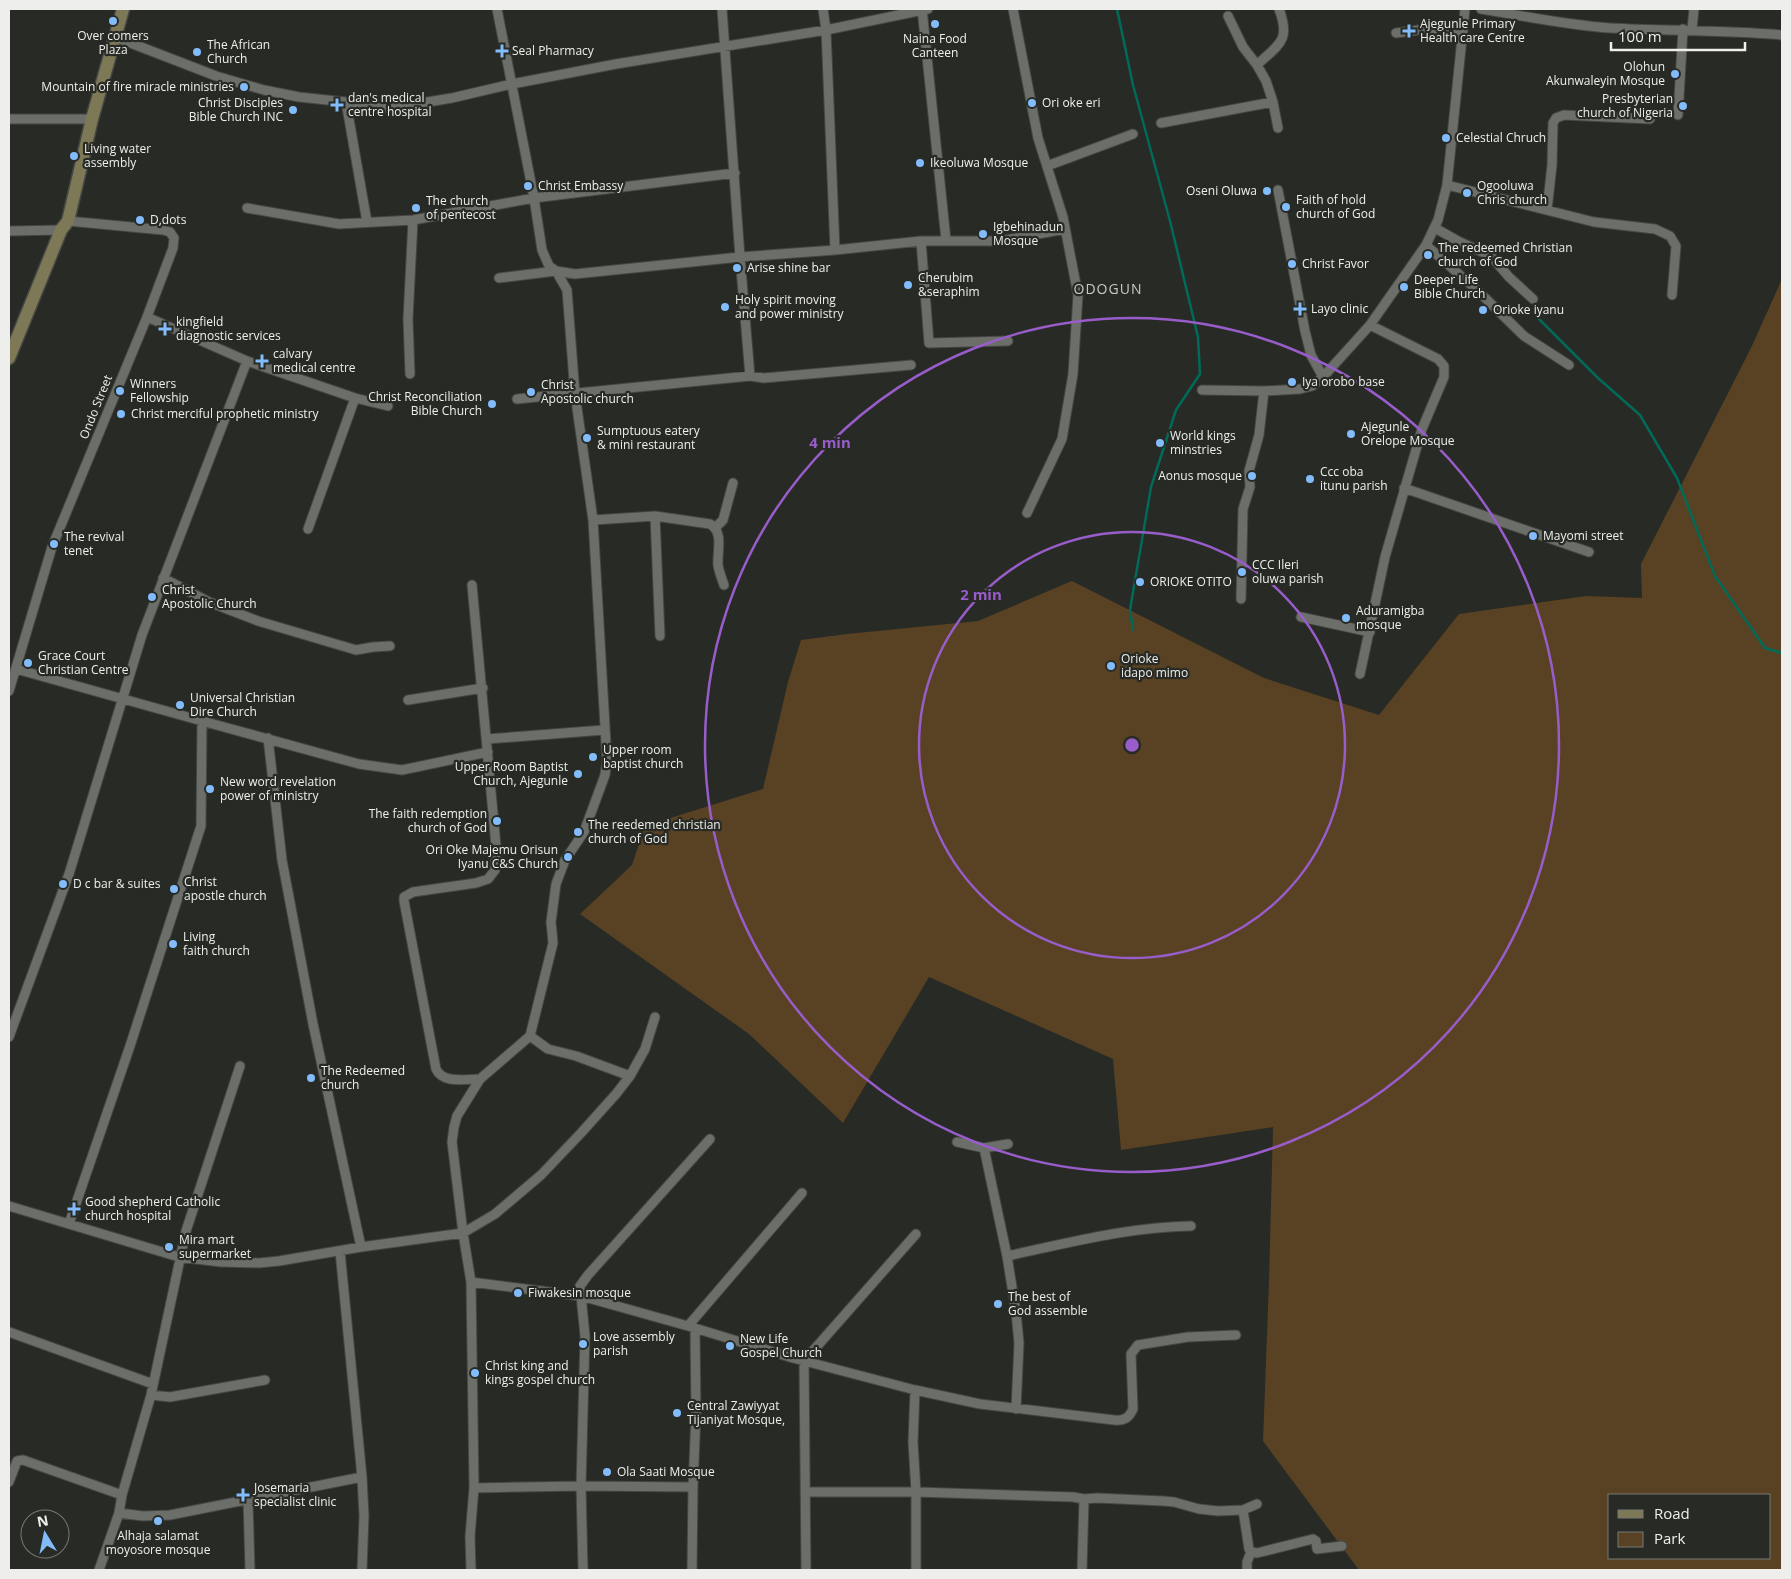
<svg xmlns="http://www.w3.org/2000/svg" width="1791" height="1579" font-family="'Open Sans',sans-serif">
<rect width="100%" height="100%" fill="#282a25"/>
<path fill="#584223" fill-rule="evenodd" d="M1782,279V1570H1359L1263,1441L1269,1281L1273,1127L1121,1150L1113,1059L929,977L843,1123L749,1034L580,914L632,865L645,826L763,789L788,682L801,640L847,634L978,621L1072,581L1264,678L1379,715L1459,614L1586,596L1642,598L1641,564L1751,348ZM1610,1495H1770V1558H1610Z"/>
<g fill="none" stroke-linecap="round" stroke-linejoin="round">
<path stroke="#016a58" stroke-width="2.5" d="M1117,9L1133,85L1170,221L1198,337L1200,374L1176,410L1151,487L1130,610L1133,630
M1537,317L1598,378L1640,415L1677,478L1715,576L1765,648L1782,653"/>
<defs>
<path id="street" d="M722,9L740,257L750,376
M823,9L826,30L835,250
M922,9L946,240
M1013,9L1038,138L1063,217L1078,295L1073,374L1062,439L1027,513
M1481,9C1524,16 1566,25 1610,28C1667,31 1725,30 1782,35
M1228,16L1243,47L1257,65L1266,81L1273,102
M1692,29L1694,9
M1396,33L1426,29L1463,31
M115,37L216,76L264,90L299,97L346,102L367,108H390L452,98L512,84L616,64L826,30L928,9
M1257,65C1279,44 1291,41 1279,9
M346,102L367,222
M1678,115L1683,29
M9,119H92
M1161,123L1273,102L1278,128
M1047,166L1133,134
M1447,185L1594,222L1655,229L1670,236L1676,246L1672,295
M1278,190L1305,331L1311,355L1323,377
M247,208L339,224L413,220L534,198L735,173
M1547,210L1552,165L1553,123L1556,118L1564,115L1650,119
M1435,228L1458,241L1491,256L1509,277L1533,299
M9,231L61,230
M921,241L929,343L1008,341
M1426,245L1479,292L1524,336L1569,365
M499,278L556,271L575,274L740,257L835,250L921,241H1001L1065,229
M147,317L247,361L355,398L388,406
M410,374L408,319L413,220
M1202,390L1264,391L1300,389L1312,386L1323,377L1370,325L1426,245L1438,220L1447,185L1465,9
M517,399L750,376L764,378L911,365
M1404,488L1589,552
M655,516L660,636
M593,520L655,516L710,524C724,532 717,551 718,565C719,572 722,579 724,585
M716,527L723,520L733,483
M308,529L355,398
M163,578L209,602L258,621L356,650L373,647L390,646
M472,585L496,846L495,870L488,879L476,883L413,892L404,897V901L436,1069C443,1084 465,1079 480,1079
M1241,599L1243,509L1250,487L1249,471L1259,435L1264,391
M1301,617L1370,632
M16,669L202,721L359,764L402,770L488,752
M1360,674L1385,557L1422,429L1444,377V366L1438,359L1370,325
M9,691L52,547L147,317L173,248L174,238L170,232L163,230L68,221
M408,700L483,688
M268,738L282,860L313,1024L361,1247
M487,739L604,730
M530,1036L548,1049L576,1056L630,1076
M9,1037L69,874L142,635L247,361
M957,1142L984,1148L1008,1144
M984,1148L1007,1256L1016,1312L1019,1343L1016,1409
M9,1206L179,1257L221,1262L259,1263L279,1261L361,1247L463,1233L495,1214L541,1175L581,1133L616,1094L630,1076L645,1049L655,1017
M69,1224L130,1046L201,826L202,721
M340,1251L362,1477L364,1516L362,1570
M1007,1256C1068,1243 1128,1227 1191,1226
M471,1282L581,1296L688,1326L793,1358L915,1390L980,1404L1114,1420C1124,1421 1129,1418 1133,1409L1131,1354L1138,1345L1188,1337L1236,1335
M688,1326L802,1193
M9,1332L153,1384
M915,1390L913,1442L916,1492V1570
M151,1395L170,1397L265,1380
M9,1482L17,1461L23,1460L122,1495
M474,1488L581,1486L693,1487
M805,1492H916L1073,1497L1084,1499L1082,1570
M1084,1499L1097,1498L1163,1501L1174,1502L1199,1509L1218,1511L1243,1510L1257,1504
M248,1500L250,1570
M1243,1510L1249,1549L1251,1552L1257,1553L1313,1539L1316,1541L1317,1549L1342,1546
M119,1513L143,1516L170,1515L362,1477
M99,1570L119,1513L122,1495L151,1395L186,1231L240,1066
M471,1570L470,1536L474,1488L471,1282L463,1233L452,1142L454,1127L457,1116L480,1079L530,1036L553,943L551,922L556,884L565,860L584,832L605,775L607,761L593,520L575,394L567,290L556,271L549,266L542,250L534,198L497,9
M583,1570L581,1486L585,1336L580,1286L588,1275L710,1139
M692,1570L693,1487L696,1414L695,1328
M806,1570L804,1361L916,1234
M1247,1570V1562L1251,1552"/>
<path id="secondary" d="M9,358L61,230L68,221L92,119L123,9"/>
</defs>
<use href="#street" stroke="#464744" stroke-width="11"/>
<use href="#secondary" stroke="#464744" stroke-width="15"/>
<use href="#street" stroke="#6c6e69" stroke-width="9"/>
<use href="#secondary" stroke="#7d7956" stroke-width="12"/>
</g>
<g fill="none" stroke="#985dca" stroke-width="2.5">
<circle cx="1132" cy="745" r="213"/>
<circle cx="1132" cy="745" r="427"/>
</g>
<g fill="#83bcfb" stroke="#282a25" stroke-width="2">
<circle cx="113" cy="21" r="5"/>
<circle cx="935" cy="24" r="5"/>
<path d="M1406.5 23.5h5v5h5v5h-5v5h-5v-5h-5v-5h5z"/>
<path d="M499.5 43.5h5v5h5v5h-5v5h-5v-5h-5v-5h5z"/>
<circle cx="197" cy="52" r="5"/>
<circle cx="1675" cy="74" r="5"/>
<circle cx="244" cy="87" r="5"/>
<circle cx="1032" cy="103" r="5"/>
<path d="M334.5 97.5h5v5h5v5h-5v5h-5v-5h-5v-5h5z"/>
<circle cx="1683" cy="106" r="5"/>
<circle cx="293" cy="110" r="5"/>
<circle cx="1446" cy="138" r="5"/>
<circle cx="74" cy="156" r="5"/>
<circle cx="920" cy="163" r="5"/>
<circle cx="528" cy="186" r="5"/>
<circle cx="1267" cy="191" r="5"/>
<circle cx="1467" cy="193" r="5"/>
<circle cx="1286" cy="207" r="5"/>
<circle cx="416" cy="208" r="5"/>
<circle cx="140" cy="220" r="5"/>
<circle cx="983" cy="234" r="5"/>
<circle cx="1428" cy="255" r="5"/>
<circle cx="1292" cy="264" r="5"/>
<circle cx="737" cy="268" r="5"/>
<circle cx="908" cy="285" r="5"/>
<circle cx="1404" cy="287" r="5"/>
<circle cx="725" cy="307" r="5"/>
<path d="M1297.5 301.5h5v5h5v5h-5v5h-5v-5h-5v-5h5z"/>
<circle cx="1483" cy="310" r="5"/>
<path d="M162.5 321.5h5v5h5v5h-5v5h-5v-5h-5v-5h5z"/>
<path d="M259.5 353.5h5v5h5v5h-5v5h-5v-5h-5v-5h5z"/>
<circle cx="1292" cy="382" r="5"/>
<circle cx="120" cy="391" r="5"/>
<circle cx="531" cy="392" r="5"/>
<circle cx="492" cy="404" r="5"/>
<circle cx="121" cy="414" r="5"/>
<circle cx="1351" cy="434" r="5"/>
<circle cx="587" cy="438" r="5"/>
<circle cx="1160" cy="443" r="5"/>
<circle cx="1252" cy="476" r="5"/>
<circle cx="1310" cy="479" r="5"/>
<circle cx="1533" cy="536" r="5"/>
<circle cx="54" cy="544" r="5"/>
<circle cx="1242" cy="572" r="5"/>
<circle cx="1140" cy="582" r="5"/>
<circle cx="152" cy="597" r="5"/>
<circle cx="1346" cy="618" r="5"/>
<circle cx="28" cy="663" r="5"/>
<circle cx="1111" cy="666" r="5"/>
<circle cx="180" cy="705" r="5"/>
<circle cx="593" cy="757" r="5"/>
<circle cx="578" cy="774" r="5"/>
<circle cx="210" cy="789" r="5"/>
<circle cx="497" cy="821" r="5"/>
<circle cx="578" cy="832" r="5"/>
<circle cx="568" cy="857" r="5"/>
<circle cx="63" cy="884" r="5"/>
<circle cx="174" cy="889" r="5"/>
<circle cx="173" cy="944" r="5"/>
<circle cx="311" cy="1078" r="5"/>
<path d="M71.5 1201.5h5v5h5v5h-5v5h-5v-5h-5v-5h5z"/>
<circle cx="169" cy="1247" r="5"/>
<circle cx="518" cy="1293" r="5"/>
<circle cx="998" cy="1304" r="5"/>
<circle cx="583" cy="1344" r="5"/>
<circle cx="730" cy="1346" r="5"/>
<circle cx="475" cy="1373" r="5"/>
<circle cx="677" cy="1413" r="5"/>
<circle cx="607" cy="1472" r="5"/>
<path d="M240.5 1487.5h5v5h5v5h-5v5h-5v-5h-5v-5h5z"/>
<circle cx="158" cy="1521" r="5"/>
</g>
<g text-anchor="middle" stroke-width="4.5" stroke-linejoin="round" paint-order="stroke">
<g font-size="12" fill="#eeefec" stroke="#282a25" text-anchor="start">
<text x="1420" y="28">Ajegunle Primary<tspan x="1420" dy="14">Health care Centre</tspan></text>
<text x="113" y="40" text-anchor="middle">Over comers<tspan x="113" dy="14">Plaza</tspan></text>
<text x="935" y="43" text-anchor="middle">Naina Food<tspan x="935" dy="14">Canteen</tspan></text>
<text x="207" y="49">The African<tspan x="207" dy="14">Church</tspan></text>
<text x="512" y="55">Seal Pharmacy</text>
<text x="1665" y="71" text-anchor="end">Olohun<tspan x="1665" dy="14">Akunwaleyin Mosque</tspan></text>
<text x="234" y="91" text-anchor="end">Mountain of fire miracle ministries</text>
<text x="348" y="102">dan's medical<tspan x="348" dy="14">centre hospital</tspan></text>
<text x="1673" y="103" text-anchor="end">Presbyterian<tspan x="1673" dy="14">church of Nigeria</tspan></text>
<text x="283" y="107" text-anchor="end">Christ Disciples<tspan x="283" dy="14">Bible Church INC</tspan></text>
<text x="1042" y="107">Ori oke eri</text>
<text x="1456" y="142">Celestial Chruch</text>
<text x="84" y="153">Living water<tspan x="84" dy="14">assembly</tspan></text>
<text x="930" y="167">Ikeoluwa Mosque</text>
<text x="538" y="190">Christ Embassy</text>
<text x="1477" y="190">Ogooluwa<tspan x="1477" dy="14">Chris church</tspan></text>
<text x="1257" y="195" text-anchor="end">Oseni Oluwa</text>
<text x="1296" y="204">Faith of hold<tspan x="1296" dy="14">church of God</tspan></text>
<text x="426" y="205">The church<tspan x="426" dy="14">of pentecost</tspan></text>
<text x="150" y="224">D,dots</text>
<text x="993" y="231">Igbehinadun<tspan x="993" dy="14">Mosque</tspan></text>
<text x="1438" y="252">The redeemed Christian<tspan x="1438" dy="14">church of God</tspan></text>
<text x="1302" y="268">Christ Favor</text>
<text x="747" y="272">Arise shine bar</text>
<text x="918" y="282">Cherubim<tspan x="918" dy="14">&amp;seraphim</tspan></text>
<text x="1414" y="284">Deeper Life<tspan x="1414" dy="14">Bible Church</tspan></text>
<text x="735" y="304">Holy spirit moving<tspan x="735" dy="14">and power ministry</tspan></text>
<text x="1311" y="313">Layo clinic</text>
<text x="1493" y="314">Orioke iyanu</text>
<text x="176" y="326">kingfield<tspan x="176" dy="14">diagnostic services</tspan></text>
<text x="273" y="358">calvary<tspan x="273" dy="14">medical centre</tspan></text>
<text x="1302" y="386">Iya orobo base</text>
<text x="130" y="388">Winners<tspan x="130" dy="14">Fellowship</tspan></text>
<text x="541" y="389">Christ<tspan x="541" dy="14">Apostolic church</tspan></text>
<text x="482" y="401" text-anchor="end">Christ Reconciliation<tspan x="482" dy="14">Bible Church</tspan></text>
<text x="131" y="418">Christ merciful prophetic ministry</text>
<text x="1361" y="431">Ajegunle<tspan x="1361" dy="14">Orelope Mosque</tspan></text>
<text x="597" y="435">Sumptuous eatery<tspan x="597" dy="14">&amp; mini restaurant</tspan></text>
<text x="1170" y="440">World kings<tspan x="1170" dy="14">minstries</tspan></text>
<text x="1320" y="476">Ccc oba<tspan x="1320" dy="14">itunu parish</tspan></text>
<text x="1242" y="480" text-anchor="end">Aonus mosque</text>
<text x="1543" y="540">Mayomi street</text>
<text x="64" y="541">The revival<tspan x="64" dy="14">tenet</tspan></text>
<text x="1252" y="569">CCC Ileri<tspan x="1252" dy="14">oluwa parish</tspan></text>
<text x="1150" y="586">ORIOKE OTITO</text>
<text x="162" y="594">Christ<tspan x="162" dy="14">Apostolic Church</tspan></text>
<text x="1356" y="615">Aduramigba<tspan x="1356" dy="14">mosque</tspan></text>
<text x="38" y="660">Grace Court<tspan x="38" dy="14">Christian Centre</tspan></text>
<text x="1121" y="663">Orioke<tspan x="1121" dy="14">idapo mimo</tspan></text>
<text x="190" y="702">Universal Christian<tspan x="190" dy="14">Dire Church</tspan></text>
<text x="603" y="754">Upper room<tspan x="603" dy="14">baptist church</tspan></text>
<text x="568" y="771" text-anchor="end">Upper Room Baptist<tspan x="568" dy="14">Church, Ajegunle</tspan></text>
<text x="220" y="786">New word revelation<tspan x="220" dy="14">power of ministry</tspan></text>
<text x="487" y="818" text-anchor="end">The faith redemption<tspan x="487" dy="14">church of God</tspan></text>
<text x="588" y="829">The reedemed christian<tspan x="588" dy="14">church of God</tspan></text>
<text x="558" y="854" text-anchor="end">Ori Oke Majemu Orisun<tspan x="558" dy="14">Iyanu C&amp;S Church</tspan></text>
<text x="184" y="886">Christ<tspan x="184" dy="14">apostle church</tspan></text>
<text x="73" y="888">D c bar &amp; suites</text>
<text x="183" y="941">Living<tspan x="183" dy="14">faith church</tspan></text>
<text x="321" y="1075">The Redeemed<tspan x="321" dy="14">church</tspan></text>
<text x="85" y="1206">Good shepherd Catholic<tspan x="85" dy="14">church hospital</tspan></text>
<text x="179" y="1244">Mira mart<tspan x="179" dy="14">supermarket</tspan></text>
<text x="528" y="1297">Fiwakesin mosque</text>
<text x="1008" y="1301">The best of<tspan x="1008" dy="14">God assemble</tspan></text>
<text x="593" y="1341">Love assembly<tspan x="593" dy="14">parish</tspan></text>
<text x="740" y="1343">New Life<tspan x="740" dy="14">Gospel Church</tspan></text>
<text x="485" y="1370">Christ king and<tspan x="485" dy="14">kings gospel church</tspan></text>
<text x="687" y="1410">Central Zawiyyat<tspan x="687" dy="14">Tijaniyat Mosque,</tspan></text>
<text x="617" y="1476">Ola Saati Mosque</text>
<text x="254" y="1492">Josemaria<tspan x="254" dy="14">specialist clinic</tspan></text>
<text x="158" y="1540" text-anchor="middle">Alhaja salamat<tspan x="158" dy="14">moyosore mosque</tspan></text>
</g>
<g font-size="12" fill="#eeefec" stroke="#282a25">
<text transform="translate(96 407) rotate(-68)" y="4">Ondo Street</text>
</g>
<g font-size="14" letter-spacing="1" fill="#c7cac4" stroke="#282a25">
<text x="1108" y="294">ODOGUN</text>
</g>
</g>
<circle cx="1132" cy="745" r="8" fill="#985dca" stroke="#282a25" stroke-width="2.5"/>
<g font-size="15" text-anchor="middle" font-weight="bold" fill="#985dca" stroke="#282a25" stroke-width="4.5" stroke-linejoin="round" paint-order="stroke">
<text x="830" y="448">4 min</text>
<text x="981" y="600">2 min</text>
</g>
<rect width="1791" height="1579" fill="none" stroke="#eeefec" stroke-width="20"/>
<rect x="1608" y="1494" width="162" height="65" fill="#282a25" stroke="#777975"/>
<rect x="1618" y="1510" width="25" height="8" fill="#7d7956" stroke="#777975"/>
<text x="1654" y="1519" font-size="15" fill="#eeefec">Road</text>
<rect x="1618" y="1532" width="25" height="15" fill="#584223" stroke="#777975"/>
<text x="1654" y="1544" font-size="15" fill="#eeefec">Park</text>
<g transform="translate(45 1534) rotate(350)"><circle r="24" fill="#282a25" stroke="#777975"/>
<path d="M0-4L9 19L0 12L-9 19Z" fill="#83bcfb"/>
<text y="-8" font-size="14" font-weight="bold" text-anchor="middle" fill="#eeefec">N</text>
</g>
<path d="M1611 42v8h134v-8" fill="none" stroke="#eeefec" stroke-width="2.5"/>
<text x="1618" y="42" font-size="15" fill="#eeefec" stroke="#282a25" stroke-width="4" paint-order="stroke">100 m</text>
</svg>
